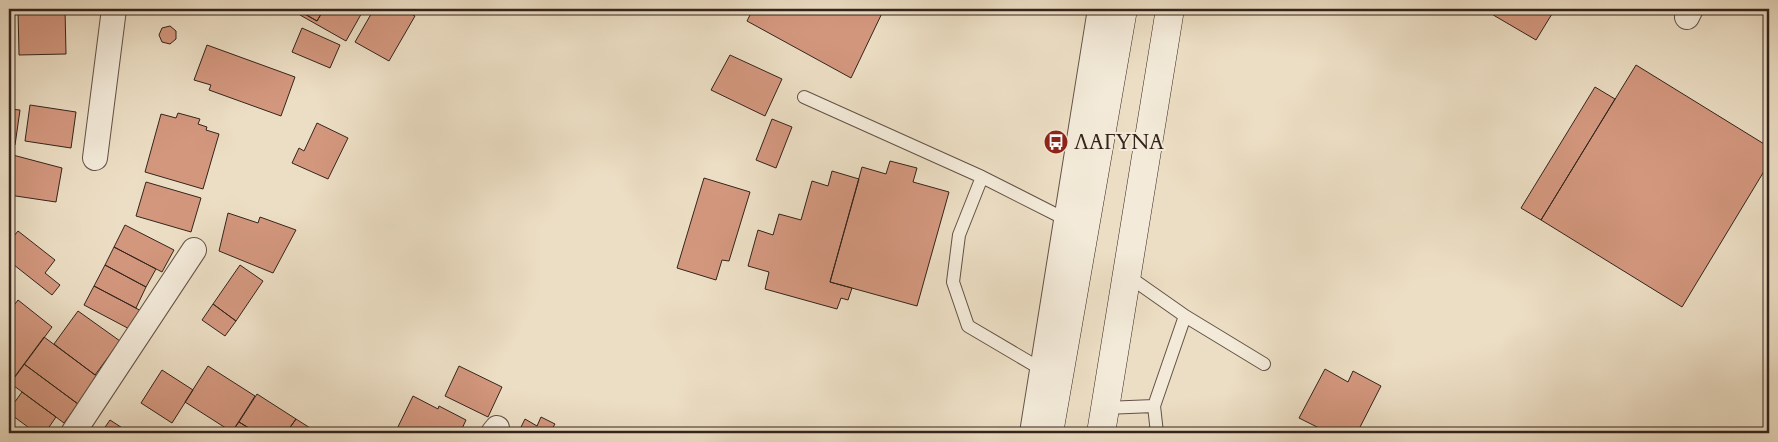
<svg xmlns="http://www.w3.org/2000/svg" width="1778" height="442" font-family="Cardo,serif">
<rect width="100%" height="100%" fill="#ecdec4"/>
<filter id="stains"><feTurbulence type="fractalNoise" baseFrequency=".004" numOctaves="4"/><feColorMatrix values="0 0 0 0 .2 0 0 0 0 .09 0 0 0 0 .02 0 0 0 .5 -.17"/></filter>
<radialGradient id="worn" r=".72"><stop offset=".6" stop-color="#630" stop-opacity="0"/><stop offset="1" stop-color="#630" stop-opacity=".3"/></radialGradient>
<path fill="#d3977e" stroke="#34241c" d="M18,9H65L66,54L19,55Z
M296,9H324L317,21Z
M324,9H364L346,41L300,15L301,12L317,21Z
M374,9H402L415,16L389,61L355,42Z
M753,9H884L851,78L747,21Z
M1483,9H1555L1536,40Z
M170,26L176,31V39L170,44L162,42L159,35L162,28Z
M302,28L340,45L330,68L292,52Z
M207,45L295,77L281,116L209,90L211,85L194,80Z
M730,55L782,79L765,116L711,90Z
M1636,65L1769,147V163L1682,307L1541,220Z
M1595,87L1615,99L1541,220L1521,208Z
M30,105L76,112L71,148L25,141Z
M9,109L20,110L15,145L9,144Z
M178,113L200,119L198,124L207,127L206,130L219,134L203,189L145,172L161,114L176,118Z
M772,119L792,127L776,168L756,160Z
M317,123L348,138L328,179L292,163L299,148L304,151Z
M9,154L62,168L56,202L9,195Z
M890,161L917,168L913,182L949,192L917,306L830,282L862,167L886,174Z
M832,171L859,179L830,282L852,288L848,300L841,298L837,309L765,289L769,272L748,266L758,230L773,235L779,214L801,220L812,181L828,186Z
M704,178L750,192L729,261L722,260L716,280L677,268Z
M146,182L201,198L191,232L136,216Z
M228,213L258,223L260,217L296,230L273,273L219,251Z
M125,225L174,250L162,272L114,247Z
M18,231L55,260L45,273L60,285L52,295L9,261V242Z
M114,247L156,269L146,287L105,265Z
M105,265L146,287L136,308L94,286Z
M240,265L263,281L236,321L213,304Z
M94,286L147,314L137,333L84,305Z
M18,300L52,327L9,385V312Z
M213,304L236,321L225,336L202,320Z
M78,311L120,341L95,375L54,344Z
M44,337L98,377L78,404L24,364Z
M24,364L78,404L64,423L10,383Z
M208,366L255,396L232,432L185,402Z
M459,366L502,387L488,417L445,396Z
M1325,369L1348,382L1353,371L1381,386L1357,433H1319L1321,429L1299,418Z
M162,370L193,390L172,423L141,403Z
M22,392L56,417L45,433H36L9,413V410Z
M257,394L296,419L286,433H257L239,422Z
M413,396L438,409L439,406L466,420L460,433H395Z
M541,417L555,424L552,429L561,433H518L525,419L537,426Z
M296,419L318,433H286Z
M110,420L130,433H101Z
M239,422L257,433H231Z"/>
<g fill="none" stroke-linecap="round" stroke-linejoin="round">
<defs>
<path id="lane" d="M804,97L982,177L1065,219
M982,177L959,235L953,282L968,326L1041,369
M1128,276L1185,316L1264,364
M1154,406L1185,316
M1105,408L1154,406L1157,433"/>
<path id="street" d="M1687,17L1691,9
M95,158L114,9
M73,433L194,250
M493,433L497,428
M1032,433L1100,9"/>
<path id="secondary" d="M1049,433L1123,9
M1101,433L1170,9"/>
</defs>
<use href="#lane" stroke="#625246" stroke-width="14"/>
<use href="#street" stroke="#625246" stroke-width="26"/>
<use href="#secondary" stroke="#34241c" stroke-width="29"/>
<use href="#lane" stroke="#f3ead9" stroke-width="12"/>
<use href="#street" stroke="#f3ead9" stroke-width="24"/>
<use href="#secondary" stroke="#f3ead9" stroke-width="28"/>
</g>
<defs>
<symbol id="bus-disc" viewBox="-11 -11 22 22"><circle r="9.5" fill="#8f2418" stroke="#f3ead9"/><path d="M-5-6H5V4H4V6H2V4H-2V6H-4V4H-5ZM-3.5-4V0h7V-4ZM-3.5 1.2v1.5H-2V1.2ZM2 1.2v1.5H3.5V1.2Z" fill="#fff"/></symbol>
</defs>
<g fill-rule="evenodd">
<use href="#bus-disc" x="1042" y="128" width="28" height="28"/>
</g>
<g text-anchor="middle" stroke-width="4" stroke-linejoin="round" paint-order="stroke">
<g font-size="21" fill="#34241c" stroke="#f3ead9" text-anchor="start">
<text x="1074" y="149">ΛΑΓΥΝΑ</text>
</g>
</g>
<rect width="1778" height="442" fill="none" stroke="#ecdec4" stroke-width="30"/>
<rect x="10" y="10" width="1758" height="422" fill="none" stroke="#34241c" stroke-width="2.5"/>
<rect x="15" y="15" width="1748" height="412" fill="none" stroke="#34241c"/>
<rect width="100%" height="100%" filter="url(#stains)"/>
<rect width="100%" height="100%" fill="url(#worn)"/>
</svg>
